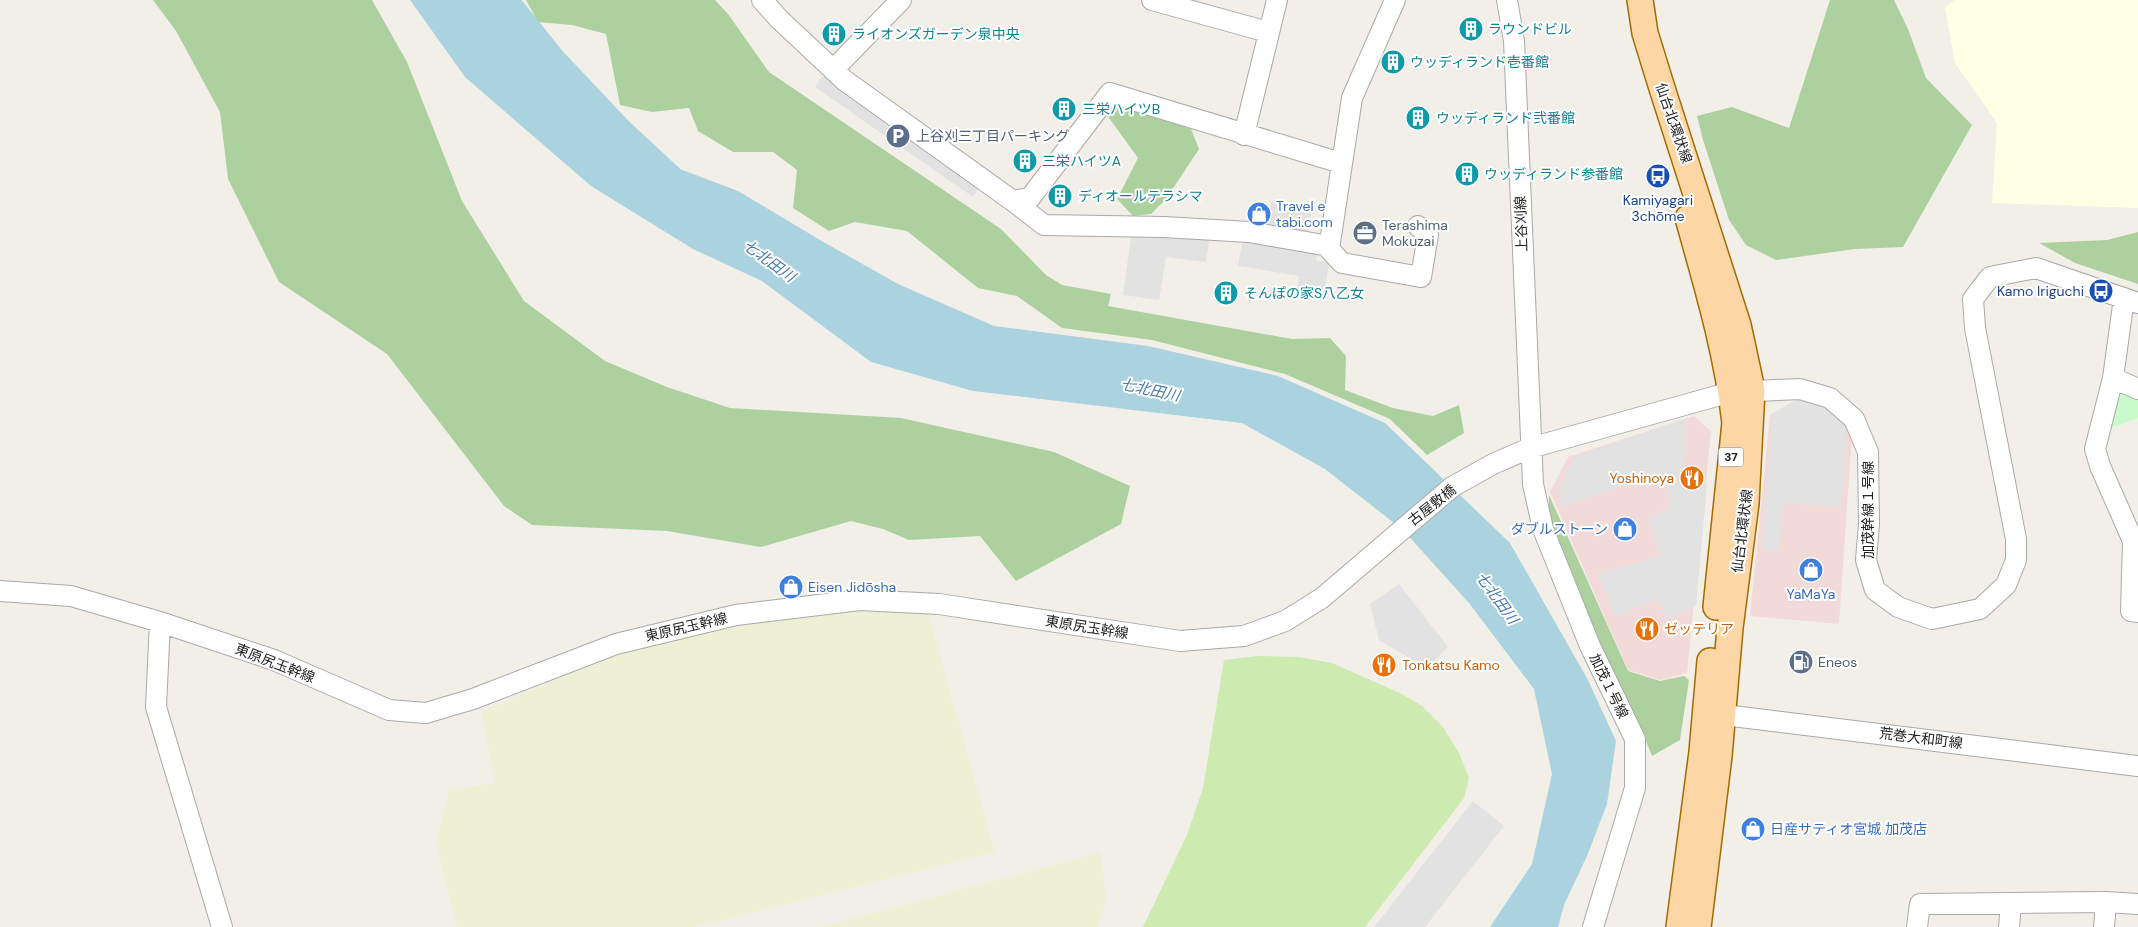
<svg xmlns="http://www.w3.org/2000/svg" width="2138" height="927" font-family="'DM Sans','Noto Sans JP',sans-serif">
<rect width="100%" height="100%" fill="#f2efe9"/>
<path fill="#f2dad9" d="M1799,398L1830,404L1852,434L1839,624L1750,616L1770,415Z
M1694,416L1711,431L1687,673L1660,680L1628,670L1550,492L1568,457Z"/>
<path fill="#ffffe5" d="M1955,0H2138V208L1992,203L1997,123L1955,63L1945,7Z"/>
<path fill="#eef0d5" d="M857,609L928,612L995,852L696,927H457L436,842L449,790L495,783L481,712L610,656L753,621L824,615Z
M1101,852L1106,901L1097,927H820Z"/>
<path fill="#cdebb0" d="M1257,656L1299,657L1332,663L1402,694L1422,706L1443,727L1459,753L1469,778L1464,798L1365,927H1143L1187,835L1203,788L1224,660Z"/>
<path fill="#add19e" d="M153,0H372L407,62L462,201L524,301L605,361L667,387L730,408L901,418L1054,452L1130,486L1121,524L1016,581L980,536L909,540L883,529L851,521L761,547L667,531L532,525L504,506L387,354L279,282L228,179L220,112L176,31Z
M526,0H715L728,14L769,72L1001,229L1046,275L1062,285L1111,294L1108,306L1292,339L1330,338L1346,356L1345,390L1393,408L1433,416L1459,405L1464,433L1427,455L1390,419L1285,374L1152,340L1062,328L1017,296L978,288L907,231L855,222L829,231L793,208L797,170L773,152H733L698,131L689,108L652,112L620,105L606,34L572,25L538,22Z
M1830,0H1894L1908,29L1926,78L1972,125L1903,247L1855,249L1776,260L1746,245L1729,220L1703,140L1697,116L1732,107L1789,128Z
M1113,103L1191,129L1199,149L1166,199L1151,214L1133,216L1117,199L1138,158L1104,111Z
M2138,232V284L2075,263L2039,243L2107,240Z
M1549,495L1628,671L1660,681L1684,676L1689,680L1680,740L1652,756L1642,731L1596,646L1549,528Z"/>
<path fill="#c8facc" d="M2128,391L2138,393V418L2109,429L2117,398Z"/>
<path fill="#e2e2e2" d="M823,76L980,186L973,197L815,87Z
M1271,202L1312,209L1308,232L1267,225Z
M1132,230L1209,241L1206,262L1166,257L1159,300L1123,295Z
M1243,236L1318,248L1316,260L1329,263L1323,301L1296,297L1299,276L1238,266Z
M1802,398L1827,403L1847,425L1841,507L1783,503L1779,551L1762,550L1773,413Z
M1686,418L1683,487L1707,484L1696,606L1667,620L1659,598L1616,617L1598,574L1660,556L1649,517L1671,508L1662,474L1562,506L1560,488L1574,457Z
M1399,584L1448,647L1427,668L1379,640L1370,604Z
M1473,801L1504,826L1425,927H1374Z"/>
<path fill="#aad3df" d="M410,0H519L557,84L619,146L738,191L820,240L898,284L994,326L1148,346L1278,376L1385,423L1510,543L1588,680L1616,741L1607,804L1587,856L1564,905L1558,927H1490L1532,864L1552,774L1534,689L1469,603L1403,530L1325,469L1242,423L973,391L871,362L762,281L693,249L591,186L465,77Z"/>
<g fill="none" stroke-linecap="round" stroke-linejoin="round">
<path stroke="#aad3df" stroke-width="29" d="M503,0L552,61L619,132L674,183"/>
<defs>
<path id="minor" d="M762,0L779,19L844,80L1013,201L1030,198L1110,93L1341,163
M1152,0L1268,32
M1395,0L1352,98L1329,249L1342,263L1421,277L1428,235L1418,226
M1507,0L1514,41L1533,484L1543,529L1590,646L1635,739V788L1593,927
M833,70L901,0
M1244,135L1277,0
M1013,201L1044,225L1164,227L1249,232L1329,246
M2124,298L2113,378L2095,449L2100,466L2133,541L2131,611L2138,612
M2113,378L2138,389
M0,591L71,596L160,622L274,660L389,710L426,713L473,699L616,644L736,615L860,600L939,604L1180,641L1244,636L1285,621L1322,598L1452,487L1493,464L1530,448L1731,392L1800,389L1830,398L1854,419L1868,452L1869,524L1866,560L1875,590L1898,607L1932,619L1980,609L2006,585L2016,560V539L1975,328L1973,299L1990,277L2036,268L2138,303
M160,622L156,707L222,927
M1708,713L2138,766
M1917,927L1920,904L2106,902L2138,904
M2009,927L2011,904
M2104,927L2106,902"/>
<path id="major" d="M1640,0L1645,33L1661,85L1738,325L1752,390L1746,503L1730,628L1719,756L1698,927
M1688,218C1707,286 1727,352 1735,423L1716,607
M1679,927L1702,752L1710,661"/>
</defs>
<use href="#minor" stroke="#a9a9a9" stroke-width="22"/>
<use href="#major" stroke="#a06b00" stroke-width="28"/>
<use href="#minor" stroke="#fff" stroke-width="20"/>
<use href="#major" stroke="#fcd6a4" stroke-width="25"/>
</g>
<defs>
<symbol id="building-disc" viewBox="-11 -11 22 22"><circle r="9.5" fill="#0f9aa8" stroke="#fff"/><path d="M-4-6H4V6H1V3H-1V6H-4ZM-2.5-4.3h1.7v1.8h-1.7ZM.8-4.3h1.7v1.8H.8ZM-2.5-1h1.7V.8h-1.7ZM.8-1h1.7V.8H.8Z" fill="#fff"/></symbol>
<symbol id="parking-disc" viewBox="-11 -11 22 22"><circle r="9.5" fill="#5c6f8a" stroke="#fff"/><path d="M-3.5-5.5H1a3.5 3.5 0 0 1 0 7H-1V5.5H-3.5ZM-1-3.4V-.6H.8a1.4 1.4 0 0 0 0-2.8Z" fill="#fff"/></symbol>
<symbol id="bus-disc" viewBox="-11 -11 22 22"><circle r="9.5" fill="#1a4fb4" stroke="#fff"/><path d="M-5-6H5V4H4V6H2V4H-2V6H-4V4H-5ZM-3.5-4V0h7V-4ZM-3.5 1.2v1.5H-2V1.2ZM2 1.2v1.5H3.5V1.2Z" fill="#fff"/></symbol>
<symbol id="shop-disc" viewBox="-11 -11 22 22"><circle r="9.5" fill="#3f7fe0" stroke="#fff"/><path d="M-5-2.5h2.3a2.7 3.5 0 0 1 5.4 0H5L5.5 6h-11ZM-1.5-2.5h3a1.5 2.3 0 0 0-3 0Z" fill="#fff"/></symbol>
<symbol id="office-disc" viewBox="-11 -11 22 22"><circle r="9.5" fill="#5c6f8a" stroke="#fff"/><path d="M-6-3h4V-5.5h4V-3h4V5H-6ZM-1-4.5V-3h2v-1.5ZM-6 0V1H6V0Z" fill="#fff"/></symbol>
<symbol id="restaurant-disc" viewBox="-11 -11 22 22"><circle r="9.5" fill="#e8710a" stroke="#fff"/><path d="M-5-6h1v4h1v-4h1v4h1v-4h1v5L-1.5 .5V6h-2V.5L-5-1ZM5-6V6H3V1.5H1.5Q1.5-4 5-6Z" fill="#fff"/></symbol>
<symbol id="fuel-disc" viewBox="-11 -11 22 22"><circle r="9.5" fill="#5c6f8a" stroke="#fff"/><path d="M-5.5-6h7V0h2V4h1.3V-2.5L3-4.5l.8-.8L6-3V5H2.5V1h-1V6h-7ZM-4.2-4.7v3.2H.2V-4.7Z" fill="#fff"/></symbol>
</defs>
<g fill-rule="evenodd">
<use href="#building-disc" x="1457" y="15" width="28" height="28"/>
<use href="#building-disc" x="820" y="20" width="28" height="28"/>
<use href="#building-disc" x="1379" y="48" width="28" height="28"/>
<use href="#building-disc" x="1050" y="95" width="28" height="28"/>
<use href="#building-disc" x="1404" y="104" width="28" height="28"/>
<use href="#parking-disc" x="884" y="122" width="28" height="28"/>
<use href="#building-disc" x="1011" y="147" width="28" height="28"/>
<use href="#building-disc" x="1453" y="160" width="28" height="28"/>
<use href="#bus-disc" x="1644" y="162" width="28" height="28"/>
<use href="#building-disc" x="1046" y="182" width="28" height="28"/>
<use href="#shop-disc" x="1245" y="200" width="28" height="28"/>
<use href="#office-disc" x="1351" y="219" width="28" height="28"/>
<use href="#bus-disc" x="2087" y="277" width="28" height="28"/>
<use href="#building-disc" x="1212" y="279" width="28" height="28"/>
<use href="#restaurant-disc" x="1678" y="464" width="28" height="28"/>
<use href="#shop-disc" x="1611" y="515" width="28" height="28"/>
<use href="#shop-disc" x="1797" y="556" width="28" height="28"/>
<use href="#shop-disc" x="777" y="573" width="28" height="28"/>
<use href="#restaurant-disc" x="1633" y="615" width="28" height="28"/>
<use href="#fuel-disc" x="1787" y="648" width="28" height="28"/>
<use href="#restaurant-disc" x="1370" y="651" width="28" height="28"/>
<use href="#shop-disc" x="1739" y="815" width="28" height="28"/>
</g>
<g text-anchor="middle" stroke-width="4" stroke-linejoin="round" paint-order="stroke">
<rect fill="#fff" stroke="#646464" stroke-width="1" x="1718.5" y="447.5" width="25" height="19" rx="4"/>
<g font-size="12" font-weight="bold" fill="#222">
<text x="1731" y="461">37</text>
</g>
<g font-size="14" fill="#0d838f" stroke="#fff" text-anchor="start">
<text x="1488" y="34">ラウンドビル</text>
<text x="852" y="39">ライオンズガーデン泉中央</text>
<text x="1410" y="67">ウッディランド壱番館</text>
<text x="1082" y="114">三栄ハイツB</text>
<text x="1436" y="123">ウッディランド弐番館</text>
<text x="1042" y="166">三栄ハイツA</text>
<text x="1484" y="179">ウッディランド参番館</text>
<text x="1078" y="201">ディオールテラシマ</text>
<text x="1244" y="298">そんぽの家S八乙女</text>
</g>
<g font-size="14" fill="#222" stroke="#fff">
<text transform="translate(1674 123) rotate(71)" y="5">仙台北環状線</text>
<text transform="translate(1521 224) rotate(-92)" y="5">上谷刈線</text>
<text transform="translate(1432 505) rotate(-38)" y="5">古屋敷橋</text>
<text transform="translate(1868 510) rotate(-90)" y="5">加茂幹線１号線</text>
<text transform="translate(1742 531) rotate(-83)" y="5">仙台北環状線</text>
<text transform="translate(686 627) rotate(-13)" y="5">東原尻玉幹線</text>
<text transform="translate(1087 627) rotate(9)" y="5">東原尻玉幹線</text>
<text transform="translate(275 663) rotate(21)" y="5">東原尻玉幹線</text>
<text transform="translate(1609 686) rotate(64)" y="5">加茂１号線</text>
<text transform="translate(1921 738) rotate(7)" y="5">荒巻大和町線</text>
</g>
<g font-size="14" fill="#4e5e75" stroke="#fff" text-anchor="start">
<text x="916" y="141">上谷刈三丁目パーキング</text>
<text x="1382" y="230">Terashima<tspan x="1382" dy="16">Mokuzai</tspan></text>
<text x="1818" y="667">Eneos</text>
</g>
<g font-size="14" fill="#164399" stroke="#fff">
<text x="1658" y="205">Kamiyagari<tspan x="1658" dy="16">3chōme</tspan></text>
<text x="2084" y="296" text-anchor="end">Kamo Iriguchi</text>
</g>
<g font-size="14" fill="#366cbe" stroke="#fff" text-anchor="start">
<text x="1276" y="211">Travel e<tspan x="1276" dy="16">tabi.com</tspan></text>
<text x="1608" y="534" text-anchor="end">ダブルストーン</text>
<text x="808" y="592">Eisen Jidōsha</text>
<text x="1811" y="599" text-anchor="middle">YaMaYa</text>
<text x="1770" y="834">日産サティオ宮城 加茂店</text>
</g>
<g font-size="14" fill="#c56008" stroke="#fff" text-anchor="start">
<text x="1674" y="483" text-anchor="end">Yoshinoya</text>
<text x="1664" y="634">ゼッテリア</text>
<text x="1402" y="670">Tonkatsu Kamo</text>
</g>
<g font-size="15" font-style="italic" fill="#4a7aab" stroke="#fff">
<text transform="translate(769 261) rotate(36)" y="5">七北田川</text>
<text transform="translate(1150 390) rotate(12)" y="5">七北田川</text>
<text transform="translate(1497 598) rotate(54)" y="5">七北田川</text>
</g>
</g>
</svg>
